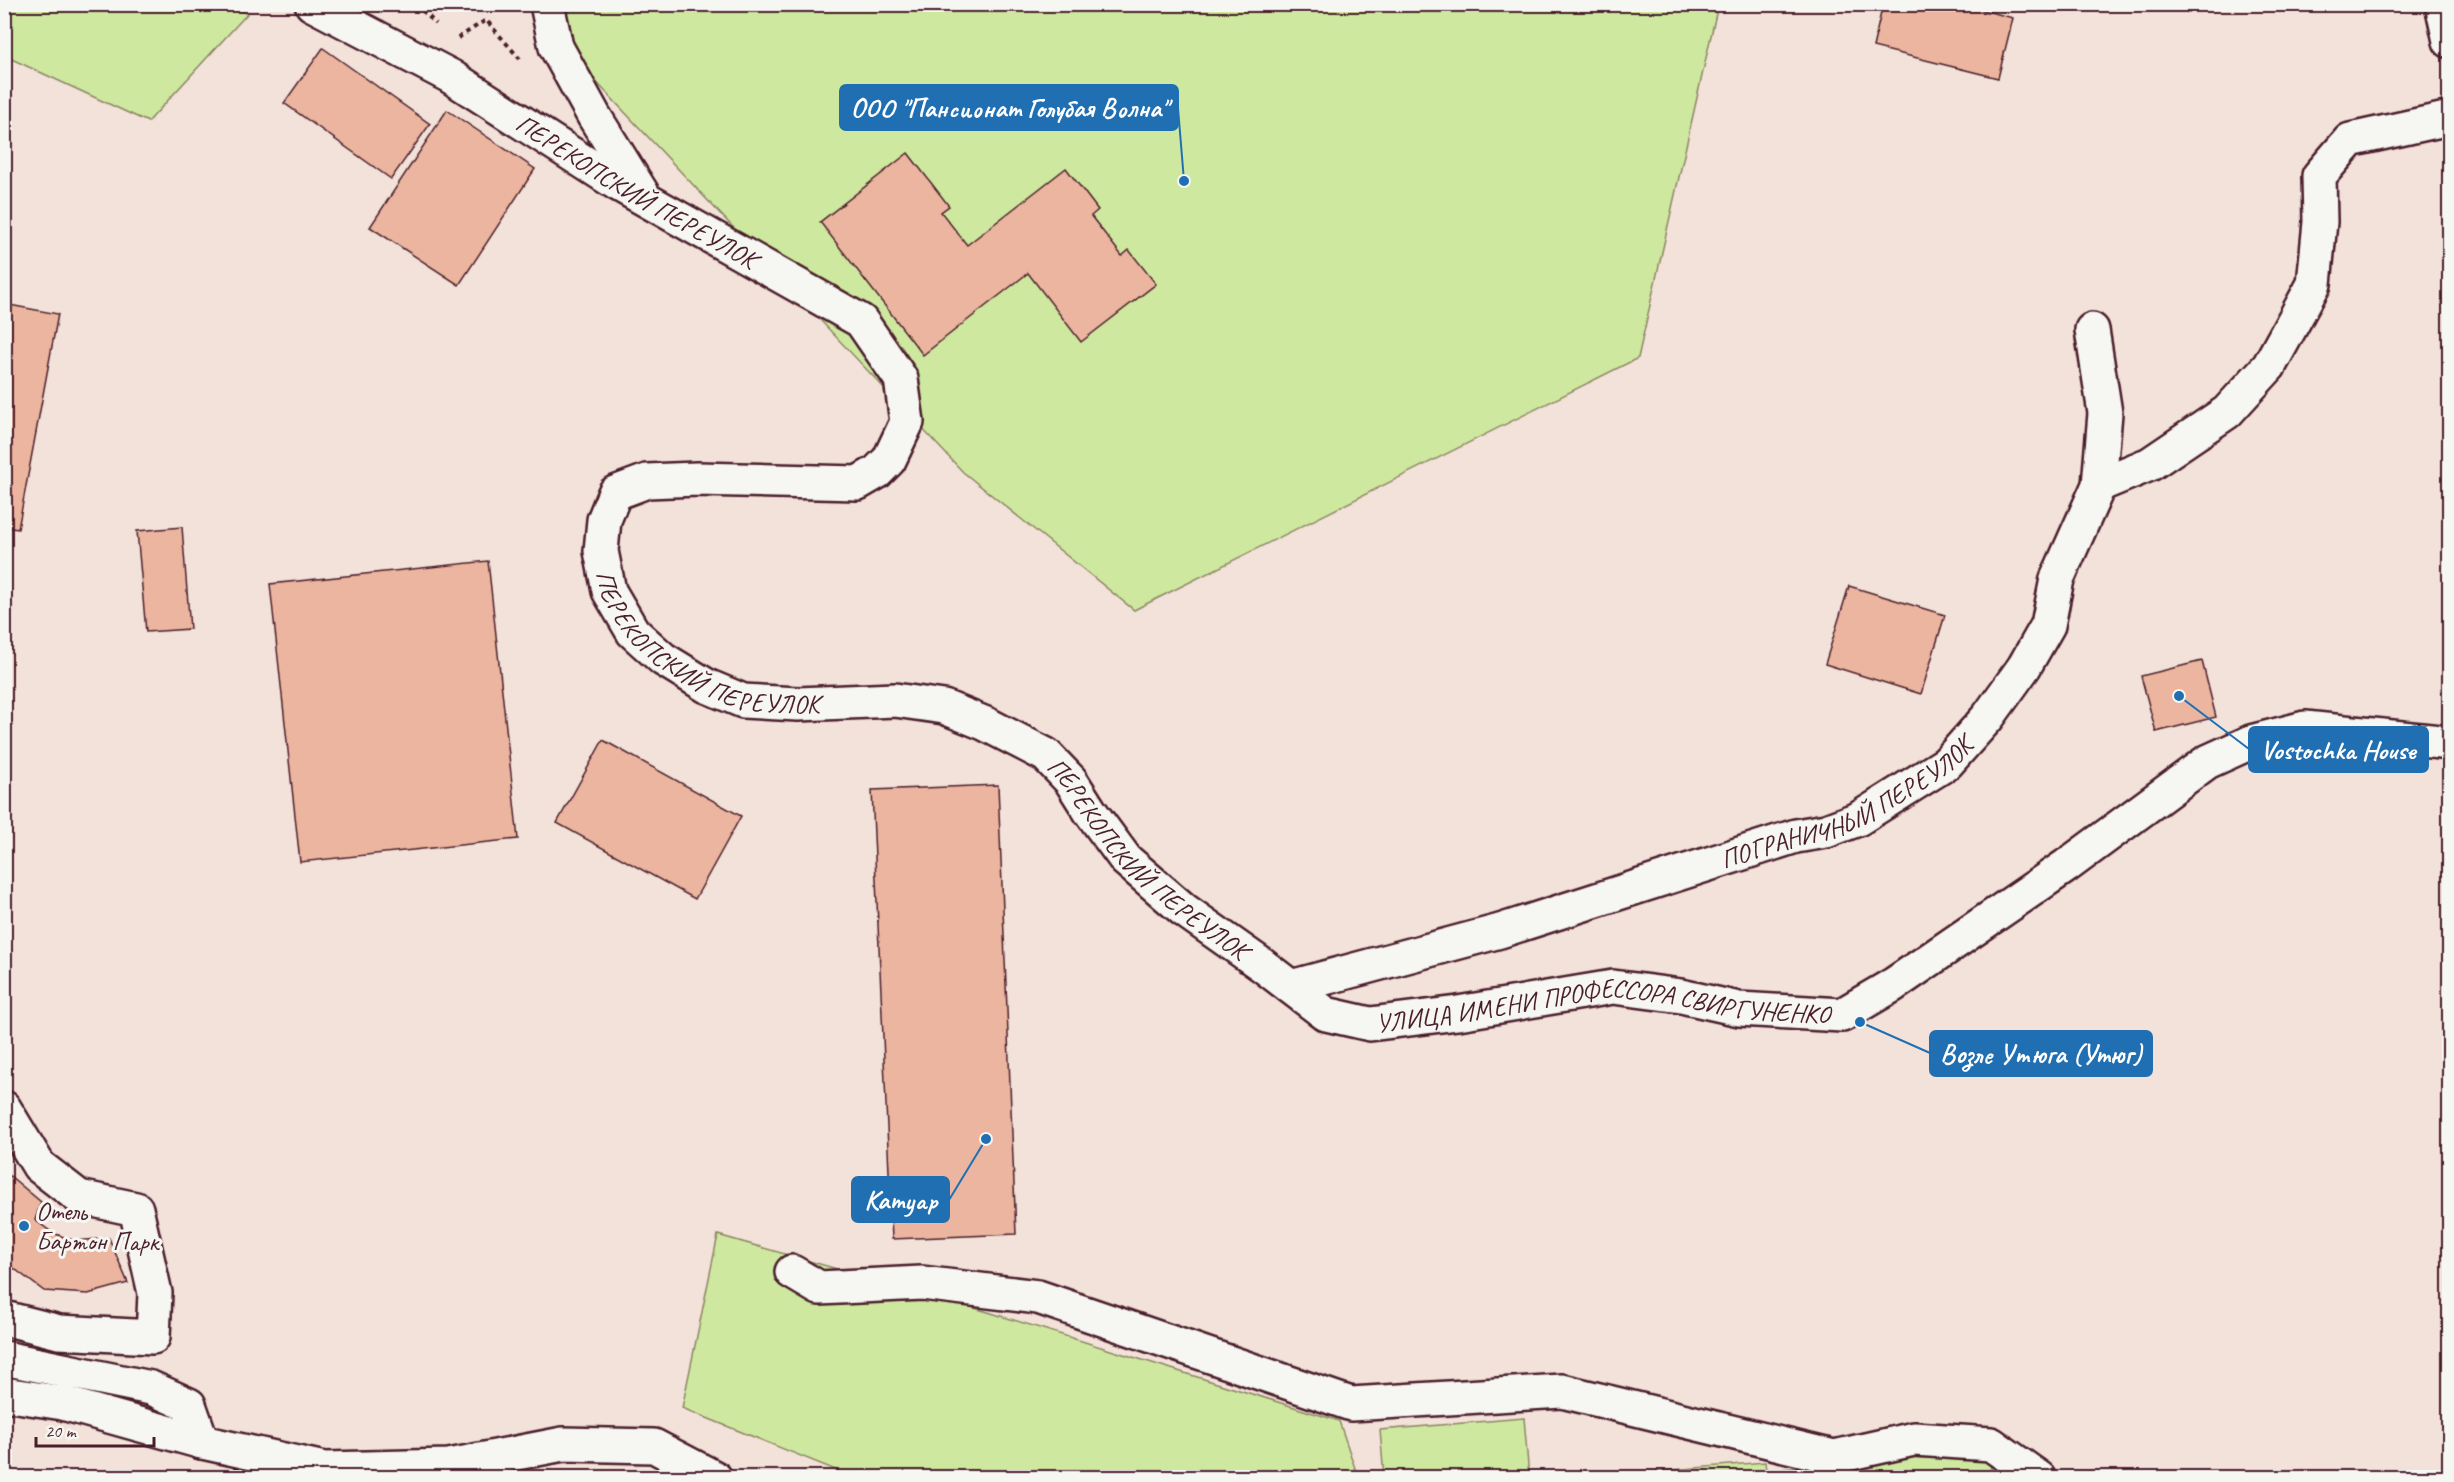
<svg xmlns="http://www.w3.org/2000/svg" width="2454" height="1482" font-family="Caveat,sans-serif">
<rect width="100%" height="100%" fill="#f3e2d9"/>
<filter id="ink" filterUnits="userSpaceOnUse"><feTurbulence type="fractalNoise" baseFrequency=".0167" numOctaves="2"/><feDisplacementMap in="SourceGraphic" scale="12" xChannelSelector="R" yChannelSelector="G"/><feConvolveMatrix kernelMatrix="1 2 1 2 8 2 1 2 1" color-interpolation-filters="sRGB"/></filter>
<g filter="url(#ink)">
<path fill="#cee99f" stroke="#8c8465" stroke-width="1.5" d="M229,4L247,14L148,122L5,56V5Z
M524,5H1718L1638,358L1134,610L963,472Z
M718,1235L988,1312L1339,1421L1358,1477H853L682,1408Z
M1524,1418L1529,1477H1384L1380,1430Z
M1988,1446L1992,1477L1785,1478L1784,1469Z
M1765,1462L1767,1477H1589Z"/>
<path fill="#ebb59f" stroke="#4a1f2b" stroke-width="1.5" d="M1883,4H1960L2013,18L1998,78L1873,47Z
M323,48L430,124L391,179L284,103Z
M447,110L535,169L459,285L370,227Z
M908,153L949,206L941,212L967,245L1066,168L1098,210L1091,216L1122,256L1129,250L1156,284L1081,342L1028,273L923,355L820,222Z
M4,304L58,314L18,529L4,527Z
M182,527L190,629L146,632L137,531Z
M488,561L518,839L300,862L270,584Z
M1849,586L1945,615L1921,694L1825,664Z
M2202,661L2216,717L2156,732L2141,676Z
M603,740L741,816L695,899L557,823Z
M998,785L1016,1234L892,1239L872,790Z
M4,1171L41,1202L35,1220L53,1233L75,1241L109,1238L128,1283L88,1294L44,1291L8,1264L4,1271Z"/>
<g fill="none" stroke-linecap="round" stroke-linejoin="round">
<defs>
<g id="minor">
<path id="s1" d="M312,4L450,76L618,184L861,321L901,379L907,422L889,460L877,472L858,483L697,479L647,481L615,493L604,520L601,551L609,591L633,632L663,659L707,686L743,701L798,704L895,700L944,707L986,724L1046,755L1071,781L1090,811L1126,860L1184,910L1262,965L1326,1014L1370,1024L1458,1013L1613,987L1681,996L1739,1009L1842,1015L1893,985L2066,866L2207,762L2251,742L2305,728L2450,743"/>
<path d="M547,4L556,47L594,116L643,195"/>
<path d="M2442,4L2450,41"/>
<path d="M2099,485L2150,464L2227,412L2269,366L2314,284L2320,222L2319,176L2350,140L2450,118"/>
<path id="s2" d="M1291,987L1500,931L1796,836L1826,831L1858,819L1947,763L1988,717L2024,667L2048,625L2057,579L2099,485L2105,413L2092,330"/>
<path d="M4,1108L39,1166L79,1197L136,1209L155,1293L153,1337L59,1332L4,1318"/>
<path d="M792,1272L819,1288L922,1283L1038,1297L1351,1404L1562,1391L1834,1457L1914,1439L1991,1444L2039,1478"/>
<path d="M4,1358L151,1388L189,1405L202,1442"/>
<path d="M4,1394L63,1403L202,1442L325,1469L449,1466L563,1444L654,1446L715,1478"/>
</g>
</defs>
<use href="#minor" stroke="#4a1f2b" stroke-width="38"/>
<path stroke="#4a1f2b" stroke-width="4" stroke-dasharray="4.5 4.5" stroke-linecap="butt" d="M416,4L436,24
M450,4L454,8
M458,38L486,20L520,59"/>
<use href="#minor" stroke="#f6f6f2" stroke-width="33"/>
</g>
</g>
<circle fill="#1f6fb2" stroke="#f6f6f2" stroke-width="2" cx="24" cy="1226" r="6"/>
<g text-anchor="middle" stroke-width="6" stroke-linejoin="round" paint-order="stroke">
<g font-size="26" fill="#4a1f2b" stroke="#f6f6f2">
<text dy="9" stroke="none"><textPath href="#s1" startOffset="375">ПЕРЕКОПСКИЙ ПЕРЕУЛОК</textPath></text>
<text dy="9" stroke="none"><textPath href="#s1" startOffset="1293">ПЕРЕКОПСКИЙ ПЕРЕУЛОК</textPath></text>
<text dy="9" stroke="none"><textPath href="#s2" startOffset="588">ПОГРАНИЧНЫЙ ПЕРЕУЛОК</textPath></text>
<text dy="9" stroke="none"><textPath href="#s1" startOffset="1815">ПЕРЕКОПСКИЙ ПЕРЕУЛОК</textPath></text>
<text dy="9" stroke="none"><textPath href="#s1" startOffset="2334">УЛИЦА ИМЕНИ ПРОФЕССОРА СВИРГУНЕНКО</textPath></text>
</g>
<g font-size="26" fill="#4a1f2b" stroke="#f6f6f2" text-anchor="start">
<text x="36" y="1220">Отель<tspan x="36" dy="30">Бартон Парк</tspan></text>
</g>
</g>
<path fill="none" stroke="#1f6fb2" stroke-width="2" d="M1184 181L1178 108M2179 696L2249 749M1860 1022L1930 1053M986 1139L949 1200"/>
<g fill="#1f6fb2" stroke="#f6f6f2" stroke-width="2">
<circle cx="1184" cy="181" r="6"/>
<circle cx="2179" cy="696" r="6"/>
<circle cx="1860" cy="1022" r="6"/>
<circle cx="986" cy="1139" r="6"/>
</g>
<g fill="#1f6fb2" stroke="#1f6fb2" stroke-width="2">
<rect x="840" y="85" width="338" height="45" rx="6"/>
<rect x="2249" y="727" width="179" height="45" rx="6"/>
<rect x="1930" y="1031" width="222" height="45" rx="6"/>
<rect x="852" y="1177" width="97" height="45" rx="6"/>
</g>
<g font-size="27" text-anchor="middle" font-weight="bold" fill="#fff">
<text x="1009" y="117">ООО "Пансионат Голубая Волна"</text>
<text x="2338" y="759">Vostochka House</text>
<text x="2041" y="1063">Возле Утюга (Утюг)</text>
<text x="901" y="1209">Катуар</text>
</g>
<rect width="2454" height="1482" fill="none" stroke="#f6f6f2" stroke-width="24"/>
<rect x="12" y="12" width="2430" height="1458" fill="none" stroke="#4a1f2b" stroke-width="2" filter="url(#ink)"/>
<path d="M36 1437v9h118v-9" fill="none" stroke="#4a1f2b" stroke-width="3"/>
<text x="45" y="1437" font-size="18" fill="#4a1f2b" stroke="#f6f6f2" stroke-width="4.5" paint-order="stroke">20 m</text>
</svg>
